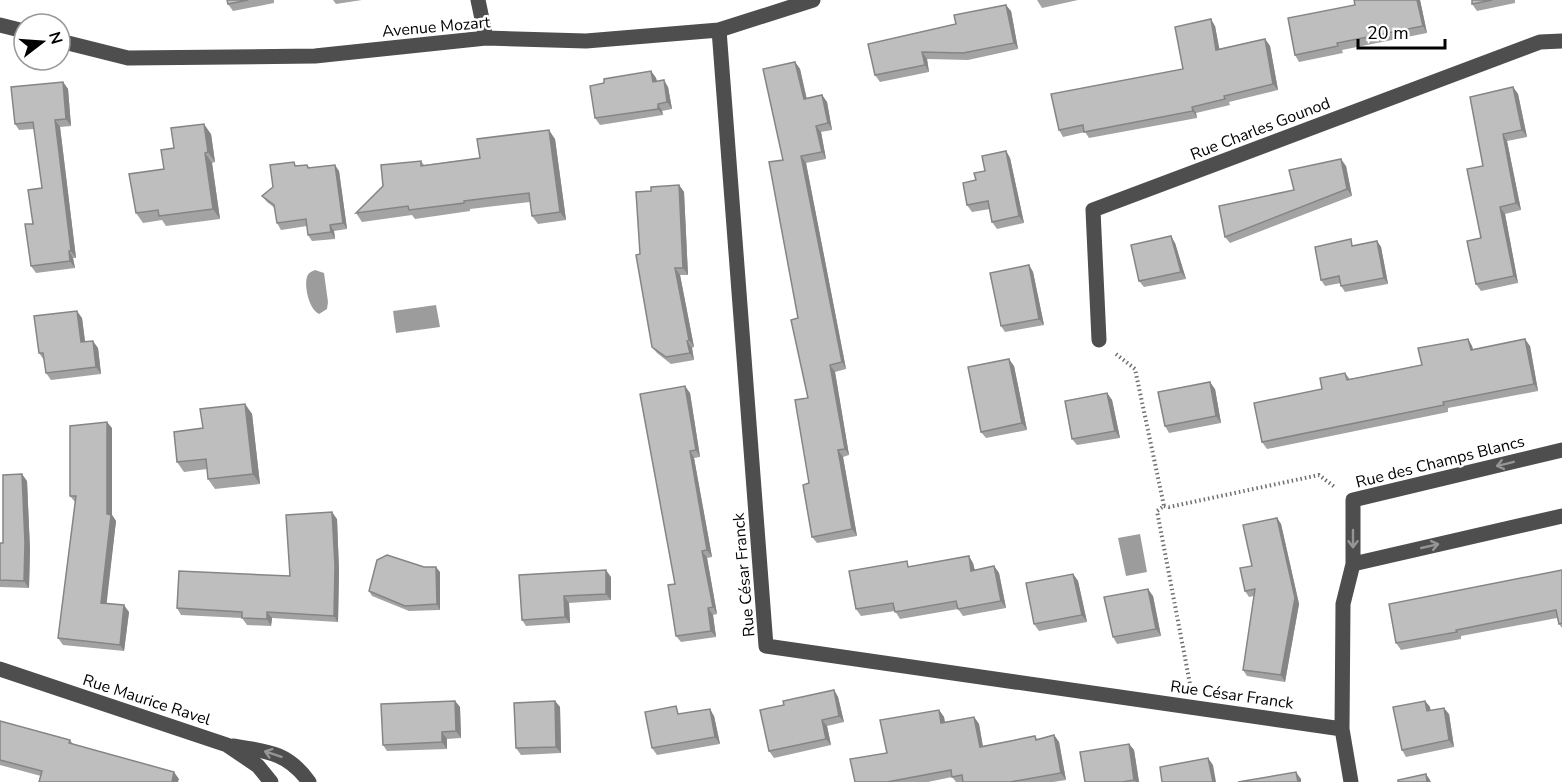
<svg xmlns="http://www.w3.org/2000/svg" width="1562" height="782" font-family="'Nunito Sans',sans-serif">
<rect width="100%" height="100%" fill="#fff"/>
<path fill="#9c9c9c" d="M315,270L324,273L328,302L327,309L319,314C309,309 304,287 307,277C309,272 311,272 315,270Z
M436,305L440,327L396,333L393,311Z
M1140,534L1147,572L1126,576L1118,538Z"/>
<g fill="none" stroke-linecap="round" stroke-linejoin="round">
<path stroke="#707070" stroke-width="4" stroke-dasharray="1.5 3" stroke-linecap="butt" d="M1116,354L1135,369L1164,506L1157,511L1190,684
M1164,506L1169,507L1319,475L1336,488"/>
<path stroke="#4e4e4e" stroke-width="15" d="M478,0L486,38
M0,25L24,31
M719,30L766,646L1342,729
M60,41L128,58L315,56L486,38L586,41L719,30L813,0
M1099,340L1093,210L1540,42L1562,41
M1353,564L1562,516
M0,669L227,745L258,766L271,782
M233,746C266,751 288,752 309,782
M1351,782L1342,729L1343,604L1353,564V500L1562,450"/>
</g>
<path fill="#a3a3a3" d="M227,0H274V3L233,11L228,4Z
M333,0H362L336,4Z
M1037,0H1078L1042,8Z
M1354,0H1420L1427,33L1342,50L1343,53L1299,62L1295,55L1355,5Z
M1472,0H1515V3L1477,11L1472,4Z
M1011,11L1018,49L968,60L927,59L929,72L880,82L875,75L868,44Z
M1215,26L1219,49L1265,39L1270,46L1278,90L1229,102L1230,105L1196,113L1197,118L1089,138L1085,132L1063,137L1059,130L1183,69Z
M795,62L800,69L807,99L822,95L827,102L832,130L821,132L826,159L806,163L846,369L835,372L849,455L843,457L857,536L817,543L812,537L809,483L808,398L783,160Z
M651,71L656,78L657,81L668,87L672,109L662,111L663,115L600,125L595,118L604,83Z
M63,82L68,89L71,126L60,127L76,258H73L75,268L36,273L31,266L33,224L42,188L34,129L19,130L15,124Z
M1513,87L1518,94L1527,137L1507,141L1521,210L1505,214L1518,283L1481,291L1476,284L1481,238Z
M211,134L215,162L212,163L220,219L166,226L162,220L143,223L136,213L164,169L174,148Z
M555,139L566,220L538,224L532,216L530,202L470,209V211L415,219L412,215L362,222L356,213L383,186L421,161L424,165L480,158Z
M1006,151L1010,158L1024,223L997,229L992,222L990,209L972,212L967,205L976,180Z
M307,165L310,168L339,171L347,229L334,231L335,239L312,241L308,235L307,226L281,230L277,223L275,208L267,202L262,196L297,166Z
M1346,166L1352,196L1230,243L1225,237L1294,190Z
M679,185L684,192L688,275H680L694,347L692,348L694,360L671,364L657,353L652,347L640,254L651,191Z
M1377,241L1381,247L1388,284L1345,292L1341,286V283L1325,286L1321,280L1355,245Z
M1175,243L1186,279L1144,287L1139,281Z
M1029,265L1033,272L1044,325L1005,332L1001,326Z
M82,318L85,342L98,348L101,374L51,380L46,373L44,360L39,353Z
M1468,339L1472,346L1473,350L1530,346L1538,391L1448,408V412L1267,449L1262,442L1345,373L1350,379L1422,365Z
M1014,366L1027,430L986,438L981,432Z
M1215,389L1221,423L1169,433L1165,426Z
M690,393L700,457L694,458L712,557L707,558L717,614L713,615L716,637L681,642L676,636L675,584Z
M1107,393L1112,400L1120,438L1077,445L1072,439Z
M245,404L252,414L260,484L215,489L208,479L207,469L184,472L177,462L203,428Z
M112,428V515L116,521L106,603L129,612L124,651L63,645L58,638L75,502L70,496Z
M27,481L30,550L29,588L0,587V543H3Z
M1277,518L1281,524L1299,604L1285,682L1247,676L1243,670L1254,596L1249,597L1245,591Z
M337,519L339,571L338,622L272,618L271,626L247,625L242,618L181,615L177,608L290,576Z
M973,563L975,570L994,566L999,573L1006,608L963,616L958,609L900,619L895,611L861,616L856,609L911,566Z
M1562,570V628L1559,624L1557,618L1461,636V639L1401,650L1396,643Z
M440,572V610L409,611L372,596L369,591Z
M1073,574L1078,581L1087,622L1039,631L1034,624Z
M519,575L611,577V600L569,603L570,623L526,626L522,620Z
M1153,596L1161,636L1117,644L1113,637Z
M834,690L838,697L844,722L827,726L831,745L774,758L769,751L784,705Z
M455,701L460,707L461,738L447,739V749L387,751L383,745Z
M555,701L560,707L561,753L521,755L516,748Z
M1425,701L1430,707V711L1449,714L1454,747L1406,757L1402,750Z
M939,710L944,717L945,723L974,717L979,724L983,746L1035,736L1037,739L1054,735L1059,742L1066,780L1053,782H956L952,777L928,782H855Z
M681,714L714,716L720,744L657,755L652,748Z
M0,721L70,740L74,745L179,779L41,776L0,765Z
M1129,744L1134,750L1139,782H1085Z"/>
<path fill="#858585" d="M1417,0H1420L1427,33L1423,26Z
M1006,5L1011,11L1018,49L1014,43Z
M1211,19L1215,26L1221,57L1216,50Z
M1265,39L1270,46L1278,90L1273,84Z
M922,52L927,59L929,72L925,65Z
M795,62L800,69L808,106L804,99Z
M651,71L656,78L658,89L653,82Z
M664,80L668,87L672,109L667,102Z
M63,82L68,89L71,126L66,119Z
M1513,87L1518,94L1527,137L1522,130Z
M822,95L827,102L832,130L828,123Z
M658,104L662,111L663,115L658,109Z
M1192,107L1196,113L1197,118L1193,111Z
M55,120L60,127L76,258L71,251Z
M204,124L211,134L215,162L208,152Z
M816,126L821,132L826,159L822,152Z
M549,130L555,139L566,220L560,212Z
M1503,134L1507,141L1521,210L1516,203Z
M1006,151L1010,158L1024,223L1019,216Z
M205,153L212,163L220,219L213,209Z
M801,156L806,163L846,369L842,362Z
M1341,159L1346,166L1352,196L1347,189Z
M335,165L339,171L347,229L343,223Z
M679,185L684,192L688,275L683,268Z
M1500,207L1505,214L1518,283L1514,276Z
M330,225L334,231L335,239L331,232Z
M1171,236L1175,243L1186,279L1181,272Z
M1377,241L1381,247L1388,284L1384,278Z
M69,251L73,258L75,268L70,261Z
M1029,265L1033,272L1044,325L1039,319Z
M675,268L680,275L694,347L689,340Z
M77,311L82,318L86,349L81,342Z
M1468,339L1472,346L1475,357L1471,350Z
M1525,339L1530,346L1538,391L1534,384Z
M93,341L98,348L101,374L96,367Z
M687,341L692,348L694,360L690,353Z
M1009,359L1014,366L1027,430L1022,423Z
M830,365L835,372L849,455L845,449Z
M1210,382L1215,389L1221,423L1216,416Z
M685,386L690,393L700,457L696,450Z
M1107,393L1112,400L1120,438L1115,431Z
M245,404L252,414L260,484L253,474Z
M107,422L112,428V515L116,521L106,609L101,603L107,514Z
M838,450L843,457L857,536L852,529Z
M690,451L694,458L712,557L707,550Z
M22,474L27,481L30,550L29,588L24,581Z
M332,512L337,519L339,571L338,622L334,616Z
M1277,518L1281,524L1299,604L1285,682L1281,675Z
M702,551L707,558L717,614L713,607Z
M969,556L973,563L976,578L971,571Z
M994,566L999,573L1006,608L1001,601Z
M436,567L440,572V610L437,604Z
M606,570L611,577V600L606,594Z
M1073,574L1078,581L1087,622L1082,615Z
M1148,589L1153,596L1161,636L1156,629Z
M564,596L569,603L570,623L565,617Z
M124,605L129,612L124,651L120,645Z
M708,608L713,615L716,637L711,631Z
M267,612L272,618L271,626L267,619Z
M834,690L838,697L844,722L839,716Z
M455,701L460,707L461,738L456,731Z
M555,701L560,707L561,753L556,747Z
M1425,701L1430,707L1432,718L1427,711Z
M1444,708L1449,714L1454,747L1449,740Z
M710,709L714,716L720,744L715,737Z
M939,710L944,717L946,730L941,723Z
M974,717L979,724L984,754L980,747Z
M822,720L827,726L831,745L826,739Z
M442,732L447,739V749L442,742Z
M1054,735L1059,742L1066,780L1061,773Z
M1129,744L1134,750L1139,782H1136L1134,780Z
M1208,758L1213,765L1216,782H1213Z
M174,772L179,779L178,782H172Z
M1296,772L1301,779V782H1298Z
M1426,774L1430,780L1431,782H1427Z"/>
<path fill="#bebebe" stroke="#858585" stroke-width="1.5" d="M227,0H248L228,4Z
M1354,0H1417L1423,26L1337,43L1338,46L1295,55L1288,18L1355,5Z
M1472,0H1492L1472,4Z
M1006,5L1014,43L963,53L922,52L925,65L875,75L868,44L956,24L954,15Z
M1211,19L1216,50L1265,39L1273,84L1224,96L1225,99L1192,107L1193,111L1084,132L1083,125L1059,130L1051,94L1183,69L1175,27Z
M795,62L804,99L822,95L828,123L816,126L822,152L801,156L842,362L830,365L845,449L838,450L852,529L812,537L803,485L809,483L795,400L808,398L791,320L798,318L769,162L783,160L763,69Z
M651,71L653,82L664,80L667,102L658,104V109L595,118L590,86L604,83V79Z
M63,82L66,119L55,120L71,251H69L70,261L31,266L25,224H33L28,190L42,188L33,122L15,124L11,87Z
M1513,87L1522,130L1503,134L1516,203L1500,207L1514,276L1476,284L1467,241L1481,238L1467,169L1483,166L1470,97Z
M204,124L208,152L205,153L213,209L159,216L158,210L136,213L129,174L164,169L161,150L174,148L171,128Z
M549,130L560,212L532,216L529,193L464,201V203L409,210L408,206L356,213L383,186L381,165L421,161V166L480,158L477,139Z
M1006,151L1019,216L992,222L988,201L967,205L963,183L976,180L974,173L985,171L982,156Z
M1341,159L1347,189L1225,237L1219,206L1294,190L1289,170Z
M294,162L295,166L307,165L308,168L335,165L343,223L330,225L331,232L308,235L306,219L277,223L274,205L262,196L273,187L270,165Z
M679,185L683,268H675L689,340L687,341L690,353L666,357L652,347L636,255L640,254L636,192L651,191V187Z
M1171,236L1181,272L1139,281L1131,245Z
M1351,239L1352,246L1377,241L1384,278L1341,286L1339,276L1321,280L1315,247Z
M1029,265L1039,319L1001,326L990,273Z
M77,311L81,342L93,341L96,367L46,373L43,353H39L34,316Z
M1468,339L1471,350L1525,339L1534,384L1443,402L1444,405L1262,442L1254,403L1322,389L1320,378L1345,373L1347,380L1422,365L1418,348Z
M1009,359L1022,423L981,432L968,367Z
M1210,382L1216,416L1165,426L1158,392Z
M685,386L696,450L690,451L707,550L702,551L713,607L708,608L711,631L676,636L668,585L675,584L640,394Z
M1107,393L1115,431L1072,439L1065,401Z
M245,404L253,474L208,479L206,459L177,462L174,432L203,428L200,409Z
M107,422V514L111,515L101,603L124,605L120,645L58,638L76,496H70V426Z
M22,474L25,543L24,581L0,580V543H3V475Z
M332,512L335,565L334,616L267,612V619L242,618V612L177,608L179,571L290,576L286,515Z
M1277,518L1295,598L1281,675L1243,670L1255,589L1245,591L1240,568L1252,566L1243,525Z
M387,555L424,567H436L437,604L405,606L369,591L377,560Z
M969,556L971,571L994,566L1001,601L958,609L956,601L895,612L893,603L856,609L849,571L907,561L908,567Z
M606,570V594L564,596L565,617L522,620L519,575Z
M1562,570V623L1559,624L1556,610L1456,630L1457,632L1396,643L1389,604Z
M1073,574L1082,615L1034,624L1026,583Z
M1148,589L1156,629L1113,637L1104,597Z
M834,690L839,716L822,720L826,739L769,751L760,710L784,705L783,701Z
M455,701L456,731L442,732V742L383,745L381,704Z
M555,701L556,747L516,748L514,703Z
M1425,701L1427,711L1444,708L1449,740L1402,750L1393,707Z
M676,706L678,714L710,709L715,737L652,748L645,712Z
M939,710L941,723L974,717L980,747L1035,736L1036,740L1054,735L1061,773L1010,782H963L962,775L952,777L951,770L887,782H855L850,759L887,753L880,720Z
M0,721L70,740L69,743L174,772L172,782H39L42,771L0,760Z
M1129,744L1134,780L1122,782H1085L1080,752Z
M1208,758L1213,782H1162L1160,767Z
M1296,772L1298,782H1238Z
M1426,774L1427,782H1398V780Z"/>
<defs><path id="oneway-shaft" d="M-6 0H5M1.5-3L5.5 0L1.5 3" fill="none" stroke-width="1.6" stroke-linecap="round" stroke-linejoin="round" transform="scale(1.5)"/></defs>
<g stroke="#959595">
<use href="#oneway-shaft" transform="translate(1505 464) rotate(166)"/>
<use href="#oneway-shaft" transform="translate(1353 539) rotate(90)"/>
<use href="#oneway-shaft" transform="translate(1430 546) rotate(-13)"/>
<use href="#oneway-shaft" transform="translate(273 754) rotate(-162)"/>
</g>
<g text-anchor="middle" stroke-width="5" stroke-linejoin="round" paint-order="stroke">
<g font-size="16" fill="#000" stroke="#fff">
<text transform="translate(436 26) rotate(-5)" y="6">Avenue Mozart</text>
<text transform="translate(1260 128) rotate(-21)" y="6">Rue Charles Gounod</text>
<text transform="translate(1440 461) rotate(-14)" y="6">Rue des Champs Blancs</text>
<text transform="translate(743 575) rotate(-95)" y="6">Rue César Franck</text>
<text transform="translate(1232 694) rotate(8)" y="6">Rue César Franck</text>
<text transform="translate(147 699) rotate(18)" y="6">Rue Maurice Ravel</text>
</g>
</g>
<g transform="translate(42 42) rotate(73)"><circle r="28" fill="#ffffff" stroke="#999999" stroke-width="1.5"/>
<path d="M0-4.5L10 22L0 15L-10 22Z" fill="#000000"/>
<text y="-9" font-size="16" font-weight="bold" text-anchor="middle" fill="#000000">N</text>
</g>
<path d="M1358 39v9h87v-9" fill="none" stroke="#000000" stroke-width="3"/>
<text x="1367" y="39" font-size="18" fill="#000000" stroke="#ffffff" stroke-width="4.5" paint-order="stroke">20 m</text>
</svg>
